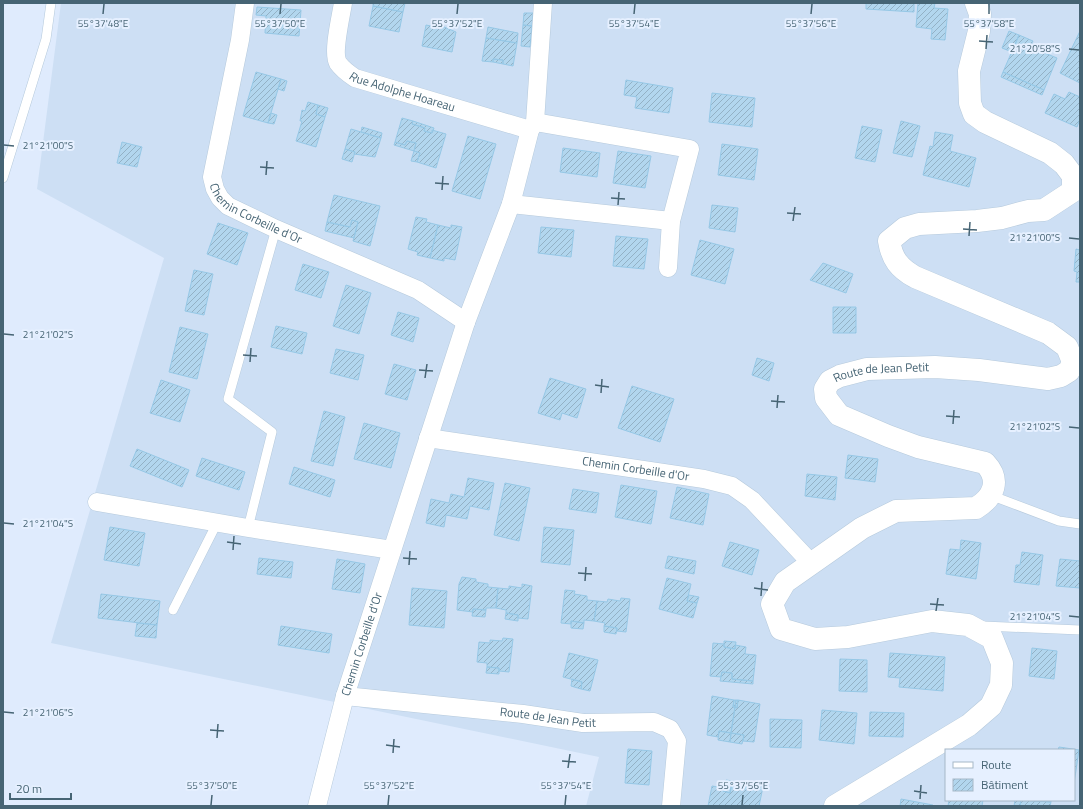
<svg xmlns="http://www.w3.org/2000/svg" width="1083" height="809" font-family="'Titillium Web',sans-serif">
<defs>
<pattern id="building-hatch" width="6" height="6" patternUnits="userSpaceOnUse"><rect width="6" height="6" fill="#b2d6ee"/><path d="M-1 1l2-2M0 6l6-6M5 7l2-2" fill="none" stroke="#93b1c5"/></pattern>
</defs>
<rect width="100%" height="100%" fill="#dfebfd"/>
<path fill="#cddff4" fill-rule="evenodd" d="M61,3H1080V806H586L599,757L51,643L164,258L37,189ZM946,750H1074V800H946Z"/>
<path fill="url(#building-hatch)" stroke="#96c8e6" d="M373,3H405L403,12L373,6Z
M866,3H914V12L866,9Z
M918,3H935L934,8L948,9L945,40L931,39L932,29L916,27Z
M373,6L403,12L399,32L369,26Z
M257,7L301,10L299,36L265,33L266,16L256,15Z
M524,13H533L532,26L523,25Z
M437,24L456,32L452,52L422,46L426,25L436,27Z
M523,25L532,26L530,47L521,46Z
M488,27L518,33L517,43L486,38Z
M1009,31L1019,35L1012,52L1002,48Z
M1080,31V83L1060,73Z
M1019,35L1033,41L1030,47L1057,58L1044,90L1003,72Z
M486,38L517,43L513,66L503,64V60L493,59V62L482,61Z
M493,59L503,60V64L493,62Z
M256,72L281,79L268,123L243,116Z
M1003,72L1044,90L1042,95L1001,77Z
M281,79L287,81L284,91L278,89Z
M626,80L673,88L669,113L635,108L637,97L624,95Z
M1069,92L1080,97V119L1077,127L1045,113L1054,94L1065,99Z
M712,93L755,98L752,127L709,122Z
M308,102L318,105L316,114L325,117L316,147L296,141L302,121H300L302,110L305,111Z
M318,105L328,108L325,117L316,114Z
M271,113L277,115L274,124L268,123Z
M402,118L413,121L412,124L425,128L424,131L432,133V130L446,134L436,168L417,162L420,153L414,151L416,143L407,141L405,145L395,142Z
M413,121L434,128L433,131L432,133L424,131L425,128L412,124Z
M901,121L920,126L912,157L893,153Z
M862,126L882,130L875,162L855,158Z
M362,127L382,133L381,138L361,132Z
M351,129L381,138L375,157L354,154L355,152L345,149Z
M935,132L953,135L950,151L976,158L969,187L923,175L930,146L933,147Z
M468,136L496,144L480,199L452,191Z
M407,141L416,143L414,151L394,145L395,142L405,145Z
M122,142L142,147L137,167L117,163Z
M722,144L758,149L754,180L718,175Z
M563,148L600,153L597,177L560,172Z
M345,149L355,152L352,162L342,159Z
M414,151L420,153L417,162L411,161Z
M618,151L651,156L645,188L613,183Z
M334,195L380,206L370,246L353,241L358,222L352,220L350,227L327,222Z
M712,205L738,208L735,232L709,228Z
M416,217L427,219L426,222L438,225L430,258L417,255L418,252L408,249Z
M352,220L358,222L354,238L325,231L327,222L350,227Z
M218,223L248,233L237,265L207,254Z
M438,225L451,228V225L462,227L455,260L444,258V261L430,258Z
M541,227L574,230L571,257L538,253Z
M616,236L648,239L644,269L613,266Z
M700,240L734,249L725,284L691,275Z
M1076,249L1080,250V282H1076L1077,272L1074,271Z
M823,263L853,274L846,293L810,280Z
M303,264L329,272L321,298L295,290Z
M194,270L213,274L204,315L185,311Z
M346,285L371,293L359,334L333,326Z
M833,307H856V333H833Z
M398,312L419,318L413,342L391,335Z
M276,326L307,333L302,354L271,347Z
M180,327L208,334L197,379L169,372Z
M336,349L364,355L358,380L330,373Z
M757,358L774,363L769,381L752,375Z
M394,364L416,370L407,400L385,394Z
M550,378L586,389L577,418L562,413L560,420L538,413Z
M161,380L190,390L180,422L150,413Z
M632,386L674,399L660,442L618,428Z
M324,411L345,417L333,466L311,461Z
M364,423L400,433L391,468L354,459Z
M137,449L189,470L182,487L130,466Z
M848,455L878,459L875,482L845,478Z
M202,458L245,472L239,490L196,476Z
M294,467L335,480L330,497L289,484Z
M807,474L837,477L835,500L805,496Z
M468,478L494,483L489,510L470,506L467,519L446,515L444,527L426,523L431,499L449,503L451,494L464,497Z
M505,483L530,488L519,541L494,535Z
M621,485L657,491L651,524L615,517Z
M677,487L709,494L703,525L670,518Z
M573,489L599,493L596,513L569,509Z
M110,527L145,533L139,566L104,560Z
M544,527L574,530L570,565L541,562Z
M961,540L981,543L976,579L946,574L950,549L960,550Z
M730,542L759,550L752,575L722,566Z
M1022,552L1043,555L1039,585L1014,582L1016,565H1020Z
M668,556L696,561L694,574L665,568Z
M259,558L293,562L291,578L257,574Z
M337,559L365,564L360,593L332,589Z
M1060,559L1080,561V588L1056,586Z
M462,577L476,579V582L488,584V587L498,588L496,608H486V610L473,609V612L457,610L459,584Z
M667,578L691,584L687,601L697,603L693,618L659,609Z
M522,584L532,586L528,619L518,618V615L506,613V610L496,608L498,588L509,589V586L522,588Z
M412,588L447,591L444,628L409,625Z
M565,590L575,591L574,594L587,596V600L597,601L594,621L584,620V623L571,621V624L561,623Z
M101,594L160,601L157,625L98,618Z
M689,595L699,597L697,603L687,601Z
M621,598L630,599L626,632L617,631V628L604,626L605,623L594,621L597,601L607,602L608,599L620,601Z
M473,609L486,610L485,617L472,616Z
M506,613L518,615V621L505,619Z
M571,621L584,623L583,629L571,628Z
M137,623L157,625L156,638L135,636Z
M281,626L332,634L329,653L278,645Z
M604,626L617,628L616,634L604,632Z
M503,638L513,639L509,672L499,671V668L487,667V663L477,662L479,642L490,643V640L502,641Z
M724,641L736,642L735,649L724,647Z
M713,643L724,644V647L735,649V645L746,647L745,654L756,655L753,681L732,679V673L722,672L721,677L710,676Z
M1032,648L1057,651L1054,679L1029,676Z
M569,653L598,660L590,691L581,689L582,682L563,677Z
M890,653L945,657L943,691L899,687L900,678L888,677Z
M840,659L867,660V692L839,691Z
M487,667L499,668V674L486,673Z
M722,672L732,673V679L753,681V684L720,681Z
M572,679L582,682L581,689L571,686Z
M712,696L734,700L733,707H735L731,733L719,731L718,737L707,735Z
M734,700H736L735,707H733Z
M736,700H738L737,708L735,707Z
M738,700L760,704L754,742L743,741L744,735L731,733L735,707L737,708Z
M822,710L857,713L854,744L819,740Z
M870,712L904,713L903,737L869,736Z
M770,719L802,720L801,748L770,747Z
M719,731L731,733L730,742L718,740Z
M731,733L744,735L742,744L730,742Z
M1059,747L1079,750L1074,784V750H1058Z
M628,749L652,751L649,785L625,783Z
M726,780L732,781L730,793L723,791Z
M732,781L763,787L759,806H708L712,786L724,788L723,791L730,793Z
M901,799L933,805V806H900Z
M949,800H983L982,806H948Z
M1015,800H1021L1020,806H1014Z
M1021,800L1051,802L1050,806H1020Z
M1021,800H1051V802Z"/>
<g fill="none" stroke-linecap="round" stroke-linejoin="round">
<defs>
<path id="service" d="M3,178L46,39L51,3
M990,495L1059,521L1080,524
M248,528L272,432L228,399L276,229
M173,610L217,523
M983,626L1080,630"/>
<g id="minor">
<path id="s1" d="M245,3L240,40L212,177L215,189L220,198L228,206L276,229L418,290L466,322"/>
<path id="s2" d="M343,3C341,16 332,53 338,63C343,70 349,74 355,78L530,130"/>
<path d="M535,122L690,149L671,221L668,268"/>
<path d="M511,204L671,221"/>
<path id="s3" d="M428,438L704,479L732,486L752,500L811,563"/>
<path d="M97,502L248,528L392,550"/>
<path id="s4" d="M345,696L523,714L583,723L654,722L670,729L677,741L671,806"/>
<path id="s5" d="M317,806L345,696L466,322L511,204L530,130L535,122L543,3"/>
</g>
<g id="tertiary">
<path id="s6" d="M835,806L969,725L991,706L1001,685L1002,663L992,638L968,625L932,621L848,637L815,639L781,629L772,604L785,582L862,528L896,511L976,508C994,497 1001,480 985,463L918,447L888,436L839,415L826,398L825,389L830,381L840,376L867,369L935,367L979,370L1048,379L1061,376L1069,371L1073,362L1067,347L1048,333L915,277C899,268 892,259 889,241L905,228L919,224L977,221L1002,218L1028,211L1044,210L1073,191V176L1064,164L1050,153L985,122L974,114L970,103L969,71L979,31L980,14L976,3"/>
</g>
</defs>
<use href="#service" stroke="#b6cadc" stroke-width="10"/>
<use href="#minor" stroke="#b6cadc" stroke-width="19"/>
<use href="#tertiary" stroke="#b6cadc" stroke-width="23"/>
<use href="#service" stroke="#fff" stroke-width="9"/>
<use href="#minor" stroke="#fff" stroke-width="18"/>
<use href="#tertiary" stroke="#fff" stroke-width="22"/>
</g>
<path fill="none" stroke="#466474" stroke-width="1.5" d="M103,14L104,4M280,14L281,4M457,14L458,4M634,14L635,4M811,14L812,4M989,14V4M979,41L993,42M986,49L987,35M1069,49L1079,50M4,145L14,146M260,167L274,168M266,175L267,161M435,183L449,184M442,190L443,176M611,198L625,199M618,205L619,192M787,213L801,214M793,221L795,207M963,229L977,230M969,236L970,222M1069,238L1079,239M4,334L14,335M243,355L257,356M250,362L251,348M419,370L433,371M425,378L427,364M595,385L609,387M601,393L602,379M771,401L785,402M777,408L778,395M946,416L960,417M953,424L954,410M1069,427L1079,428M4,523L14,524M227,542L241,544M233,550L234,536M403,558L417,559M409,565L410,551M578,573L592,574M585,581L586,567M754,588L768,590M761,596L762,582M930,604L944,605M936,611L938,598M1069,616L1079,617M4,712L14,713M210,730L224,731M217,738L218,724M386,745L400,747M393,753L394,739M562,761L576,762M568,768L570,754M914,791L927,793M920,799L921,785M211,805L212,795M388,805L389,795M565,805L566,795M742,805L743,795"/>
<g text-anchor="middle" stroke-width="4" stroke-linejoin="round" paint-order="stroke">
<g font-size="12" fill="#466474" stroke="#e6f0ff">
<text dy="4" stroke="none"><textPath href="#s2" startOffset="133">Rue Adolphe Hoareau</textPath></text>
<text dy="4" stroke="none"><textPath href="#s1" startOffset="238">Chemin Corbeille d'Or</textPath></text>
<text dy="4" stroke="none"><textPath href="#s6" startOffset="1041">Route de Jean Petit</textPath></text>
<text dy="4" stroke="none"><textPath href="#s3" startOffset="210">Chemin Corbeille d'Or</textPath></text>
<text dy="4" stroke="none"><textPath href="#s5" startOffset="168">Chemin Corbeille d'Or</textPath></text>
<text dy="4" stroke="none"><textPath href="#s4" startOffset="204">Route de Jean Petit</textPath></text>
</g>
</g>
<g font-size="10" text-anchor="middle" fill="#466474" stroke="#e6f0ff" stroke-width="4" stroke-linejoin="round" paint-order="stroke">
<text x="103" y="27">55°37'48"E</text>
<text x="280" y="27">55°37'50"E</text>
<text x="457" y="27">55°37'52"E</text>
<text x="634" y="27">55°37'54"E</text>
<text x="811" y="27">55°37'56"E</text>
<text x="989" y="27">55°37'58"E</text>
<text x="1035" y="52">21°20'58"S</text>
<text x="48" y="149">21°21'00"S</text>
<text x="1035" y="241">21°21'00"S</text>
<text x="48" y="338">21°21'02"S</text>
<text x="1035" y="430">21°21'02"S</text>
<text x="48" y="527">21°21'04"S</text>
<text x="1035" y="620">21°21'04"S</text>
<text x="48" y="716">21°21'06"S</text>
<text x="212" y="789">55°37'50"E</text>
<text x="389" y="789">55°37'52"E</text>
<text x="566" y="789">55°37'54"E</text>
<text x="743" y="789">55°37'56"E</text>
</g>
<rect width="1083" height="809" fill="none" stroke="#466474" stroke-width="8"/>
<rect x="945" y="749" width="130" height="52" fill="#e6f0ff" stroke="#a6b8c7"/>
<rect x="953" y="762" width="20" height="6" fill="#ffffff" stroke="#a6b8c7"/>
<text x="981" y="769" font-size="12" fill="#466474">Route</text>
<rect x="953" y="779" width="20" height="12" fill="url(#building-hatch)" stroke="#a6b8c7"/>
<text x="981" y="789" font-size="12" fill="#466474">Bâtiment</text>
<path d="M10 793v6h61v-6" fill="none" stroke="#466474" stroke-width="2"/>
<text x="16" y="793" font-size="12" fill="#466474" stroke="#e6f0ff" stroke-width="3" paint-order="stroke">20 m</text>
</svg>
